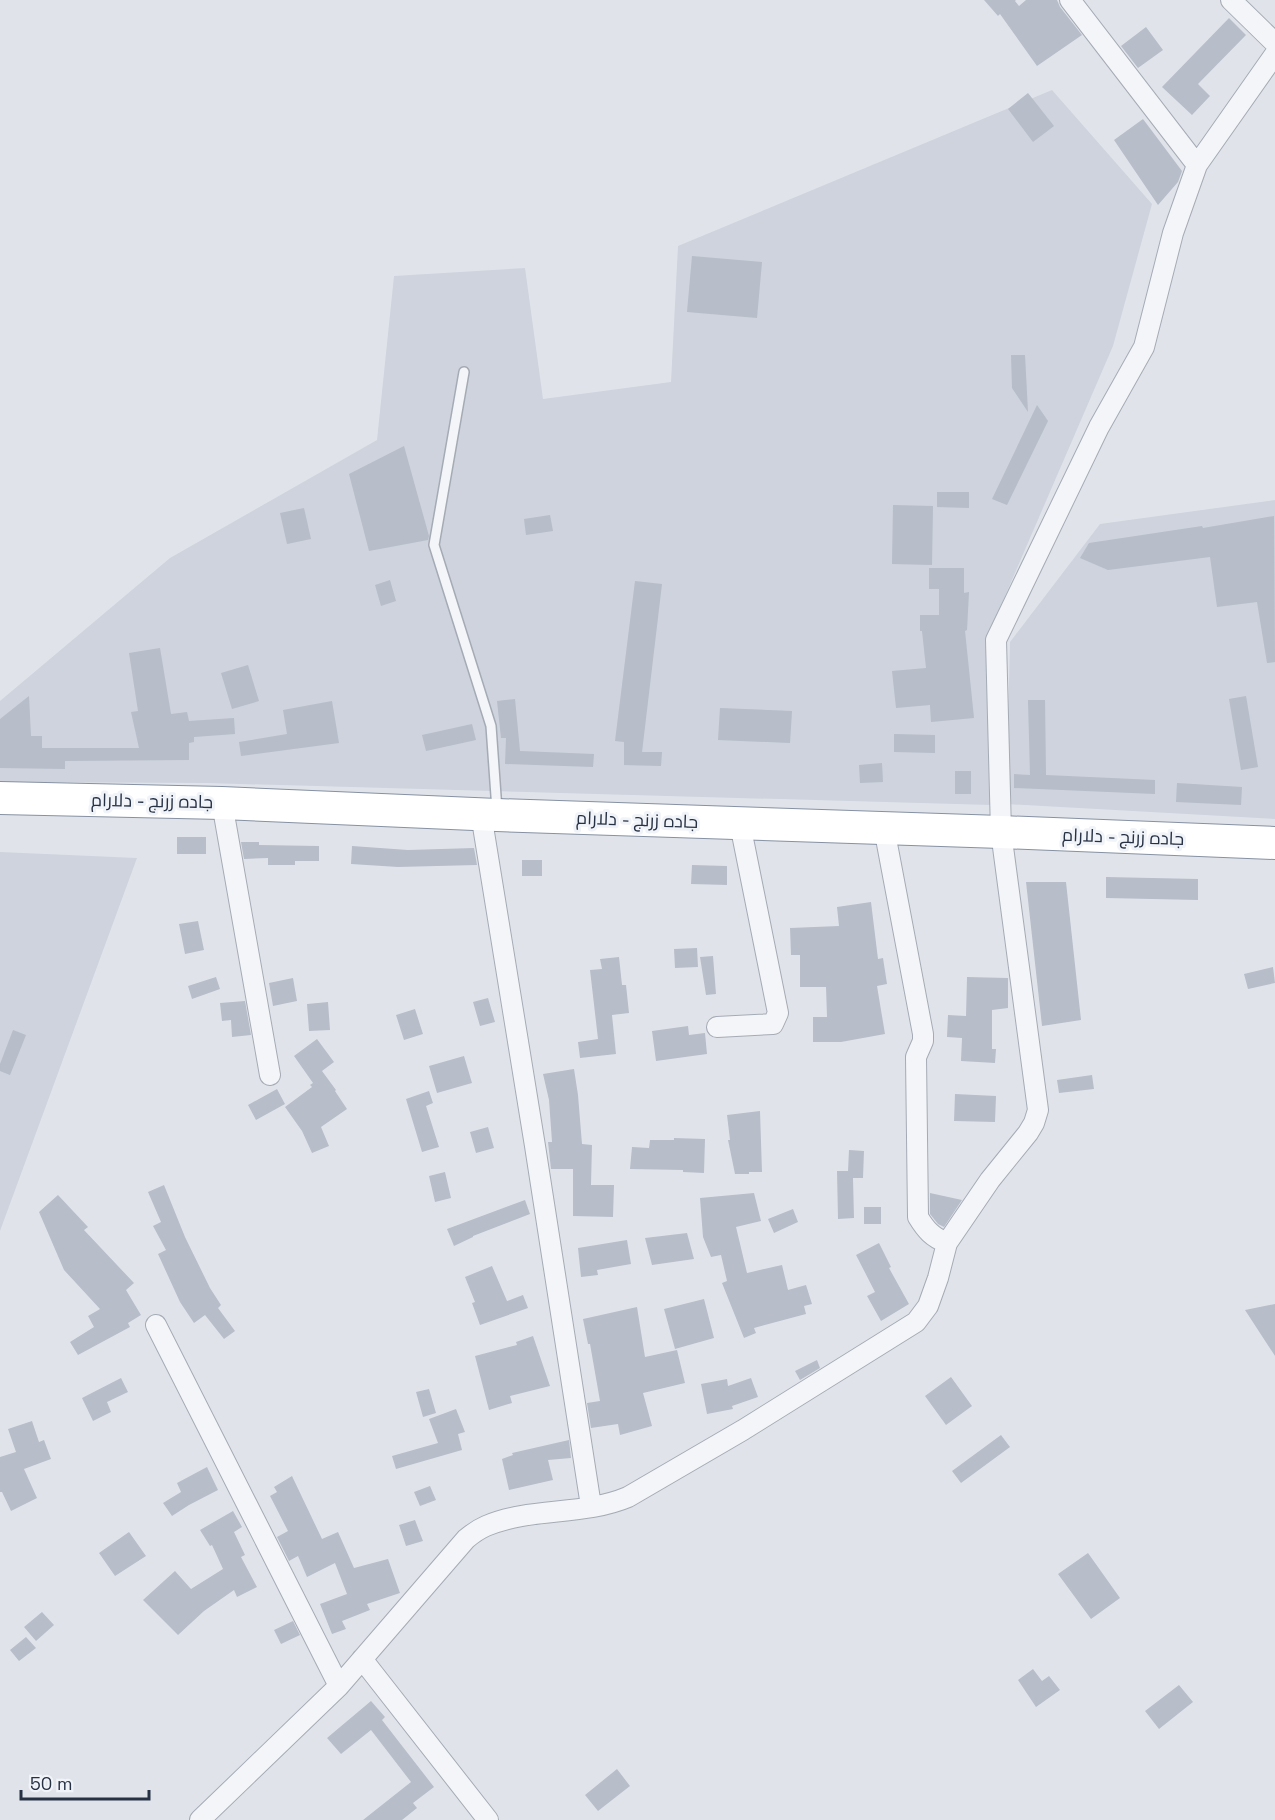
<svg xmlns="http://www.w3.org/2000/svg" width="1275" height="1820" font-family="'Space Grotesk',Cairo,sans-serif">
<rect width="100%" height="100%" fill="#e0e4ea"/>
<path fill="#ced3dd" d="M1052,90L1152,204L1113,346L989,633L991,805L206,783L0,782V701L170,558L377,440L394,276L525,268L543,399L671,382L678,246Z
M1275,500V819L1006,804L1010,642L1100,524Z
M0,852L137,858L0,1231Z"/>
<path fill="#b7bdc9" d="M984,0H1016L1015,1L1019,6L1026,0H1057L1060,7L1082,35L1037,66L1000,14L998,16Z
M1229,18L1246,35L1198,84L1210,96L1192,115L1162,87Z
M1146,27L1163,50L1138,68L1121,46Z
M1028,93L1054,126L1033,142L1008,109Z
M1143,119L1182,171L1178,182L1158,205L1114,140Z
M692,256L762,262L757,318L687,312Z
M1011,355H1025L1028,412L1012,388Z
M1037,405L1048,421L1007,505L992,499Z
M404,446L429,536L428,540L369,551L349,474Z
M937,492H969V508L937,507Z
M893,505L933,506L932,565L892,564Z
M304,508L311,539L287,544L280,513Z
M550,515L553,531L526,535L524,519Z
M1274,516L1275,662L1267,663L1257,602L1217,607L1210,557L1108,570L1080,558L1089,543L1202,526L1203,528Z
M929,568H964V593L969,592L967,630L965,631L974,718L931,722L930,705L896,708L892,671L926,668L922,631H920V615H939V589H929Z
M390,580L396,601L381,606L375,585Z
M635,581L662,584L642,752H662L661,766L624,765V742L615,741Z
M160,648L171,714L187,712L189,721L234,718L235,734L194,737V742L189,743V760L65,761V769L0,768V719L29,696L31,736H42V748H139L131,712L138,711L129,653Z
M248,665L259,701L232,709L221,673Z
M1246,696L1258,767L1241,770L1229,699Z
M515,699L520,751L594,754L593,767L505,764L506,738H501L497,701Z
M1028,700H1045L1046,775L1155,780V794L1014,788V774L1030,775Z
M332,701L339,743L241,756L239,742L287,734L283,710Z
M720,708L792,711L790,743L718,740Z
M472,724L476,740L426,751L422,735Z
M894,734L935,735V753L894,752Z
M882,763L883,782L860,783L859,765Z
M955,771H971V794H955Z
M1177,783L1242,787L1241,805L1176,802Z
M177,837H206V854H177Z
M241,842H259V845L319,846V861H295V865H268V858L244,859Z
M352,846L408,850L474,848L477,865L398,867L351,864Z
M522,860H542V876H522Z
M692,865L727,866V885L691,884Z
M1106,877L1198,879V900L1106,898Z
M1026,882H1066L1081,1020L1042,1026Z
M871,902L878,959L883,958L887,984L877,986L885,1034L841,1042H813V1017H827L826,987H800V955H791L790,928L839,926L837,907Z
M198,921L204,950L185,954L179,924Z
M697,948L698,967L675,968L674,949Z
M713,956L716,994L706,995L700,957Z
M619,957L622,985H626L629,1013L612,1015L616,1054L580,1058L578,1042L598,1039L590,970L602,969L600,959Z
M1273,967L1275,983L1248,989L1244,974Z
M216,977L220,989L192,999L188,986Z
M967,977L1008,978V1008L992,1010V1049H996L995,1063L961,1061L962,1038L947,1037L948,1015L966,1016Z
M293,978L297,1001L273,1006L269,983Z
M488,998L495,1022L480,1026L473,1002Z
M245,1001L251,1035L232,1037L231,1020L222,1021L220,1003Z
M328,1002L330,1030L309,1031L307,1004Z
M415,1009L423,1034L404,1040L396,1015Z
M688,1026L689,1035L705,1033L707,1054L656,1061L652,1031Z
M13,1030L26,1035L10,1075L0,1071V1064Z
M317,1039L334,1062L322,1071L336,1090L335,1091L347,1109L321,1127L329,1146L312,1153L302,1131L285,1107L312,1087L310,1085L313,1083L294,1056Z
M464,1056L472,1083L437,1093L429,1066Z
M574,1069L578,1095L582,1144L592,1145L591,1185H614L613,1217L573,1216V1169H551L548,1142H552L549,1100L543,1074Z
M1092,1075L1094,1089L1059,1093L1057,1080Z
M277,1089L285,1104L256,1120L248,1105Z
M429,1091L433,1103L426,1106L439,1147L422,1152L406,1099Z
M955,1094L996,1096L995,1122L954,1121Z
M760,1111L762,1172H749V1174H735L728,1140H730L727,1115Z
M488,1127L494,1148L476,1153L470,1132Z
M674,1138L705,1139L704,1173L683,1172V1170L630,1169L632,1147L649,1148L650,1140H674Z
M849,1150L864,1151L863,1178H853L854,1218L838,1219L837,1171H848Z
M445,1172L451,1198L435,1202L429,1176Z
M164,1185L185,1237L210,1288L221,1305L218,1308L235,1331L224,1339L205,1315L194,1323L180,1302L158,1254L166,1250L153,1226L161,1222L148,1192Z
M754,1193L761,1221L736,1227L747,1273L782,1265L788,1290L806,1285L812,1304L804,1306L806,1314L754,1328L756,1333L744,1338L722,1283L727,1281L721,1255L711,1257L703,1237L700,1198Z
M930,1193L962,1200L944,1227L938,1224L930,1214Z
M58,1195L88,1227L84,1230L134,1283L126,1290L141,1315L128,1323L130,1327L78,1355L70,1342L94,1327L88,1316L100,1309L64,1270L39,1212Z
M525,1200L530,1214L473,1236V1237L454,1246L447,1229Z
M864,1207H881V1224H864Z
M793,1209L798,1222L774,1233L768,1219Z
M687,1233L694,1259L652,1265L645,1238Z
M627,1240L631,1264L597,1270L598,1275L581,1277L578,1248Z
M879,1243L891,1267L889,1268L909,1304L881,1321L867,1296L875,1292L856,1255Z
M492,1266L507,1301L523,1295L528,1308L480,1325L472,1303L475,1302L465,1277Z
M704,1299L714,1338L675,1349L664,1309Z
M1275,1304V1356L1245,1310Z
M637,1307L645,1357L677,1350L685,1383L643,1393L652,1426L620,1435L618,1424L591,1428L587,1403L600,1401L590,1344H588L583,1319Z
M533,1336L550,1386L510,1396L512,1403L489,1410L475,1356L517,1345L516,1342Z
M817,1360L820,1368L800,1380L795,1371Z
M951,1377L972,1406L946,1425L925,1396Z
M121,1378L128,1392L107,1402L111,1412L93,1421L82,1398Z
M751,1378L758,1397L732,1406L733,1409L707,1414L701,1384L727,1379L728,1386Z
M429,1389L436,1413L423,1417L416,1392Z
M456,1409L465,1432L458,1434L462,1450L396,1469L392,1456L438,1443L429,1419Z
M32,1421L39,1442L44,1440L51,1459L24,1469L37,1498L11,1511L2,1492H0V1457L16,1452L8,1429Z
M1001,1435L1010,1447L961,1483L952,1471Z
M569,1440L571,1458L548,1460L553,1480L509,1490L502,1459L513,1455L512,1453Z
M207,1467L218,1490L189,1505L172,1516L163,1503L181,1492L177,1483Z
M292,1476L322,1539L338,1532L354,1568L388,1559L400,1593L367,1604L370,1610L342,1621L346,1629L332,1634L320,1604L347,1594L335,1563L307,1577L298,1556L289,1561L277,1537L288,1531L270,1496L277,1492L274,1487Z
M430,1486L436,1500L420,1506L414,1492Z
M233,1511L242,1527L234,1532L245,1555L241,1557L257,1587L237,1597L234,1590L204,1611L178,1635L143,1600L175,1571L191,1589L223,1569L212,1545L210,1546L200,1530Z
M415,1520L423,1541L406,1546L399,1525Z
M129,1532L146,1556L115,1576L99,1553Z
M1088,1553L1120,1598L1091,1619L1058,1574Z
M42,1612L54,1625L36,1641L24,1627Z
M293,1621L300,1635L281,1644L274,1630Z
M26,1637L36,1648L19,1661L10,1650Z
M1033,1669L1042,1681L1049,1676L1060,1690L1036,1707L1018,1680Z
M1179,1685L1193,1702L1159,1729L1145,1711Z
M371,1701L385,1717L382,1720L434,1787L413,1803L417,1808L402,1820H363L411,1782L371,1730L341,1754L327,1738Z
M617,1769L630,1786L598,1811L585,1795Z"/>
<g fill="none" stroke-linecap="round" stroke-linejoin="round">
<defs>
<path id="service" d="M464,372L434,545L491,726L497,810"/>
<path id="minor" d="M1070,0L1197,165
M1231,0L1275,43
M222,803L270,1075
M481,814L535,1146L591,1506
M884,828L923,1034V1041L916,1057L918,1217C926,1230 932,1237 947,1243
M717,1027L773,1024L778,1013L740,824
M156,1325L339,1686
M362,1659L488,1820
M200,1820L339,1686L466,1539C472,1534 479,1529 486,1526C531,1507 583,1516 628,1497L743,1430L916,1322L928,1306L938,1278L947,1243L990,1180L1028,1133L1034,1123L1038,1110L1001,832L996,640L1099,427L1144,347L1173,233L1197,165L1275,54"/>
<path id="trunk" d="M0,798L222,803L497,815L1001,832L1275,843"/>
</defs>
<use href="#service" stroke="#a5abb5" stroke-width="12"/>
<use href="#minor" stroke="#a5abb5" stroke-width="22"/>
<use href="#trunk" stroke="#8691a2" stroke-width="34"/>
<use href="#service" stroke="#f4f5f8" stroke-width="9"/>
<use href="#minor" stroke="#f4f5f8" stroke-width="20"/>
<use href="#trunk" stroke="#fff" stroke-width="32"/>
</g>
<g text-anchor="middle" stroke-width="6" stroke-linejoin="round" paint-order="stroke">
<g font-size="18" fill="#273144" stroke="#f0f3f8">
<text transform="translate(152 801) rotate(1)" y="6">جاده زرنج - دلارام</text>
<text transform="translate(637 820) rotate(2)" y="6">جاده زرنج - دلارام</text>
<text transform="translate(1123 837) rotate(2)" y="6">جاده زرنج - دلارام</text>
</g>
</g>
<path d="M21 1790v9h128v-9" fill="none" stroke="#273144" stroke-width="3"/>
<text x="30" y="1790" font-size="18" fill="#273144" stroke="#f0f3f8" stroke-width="4.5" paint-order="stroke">50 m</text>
</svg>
